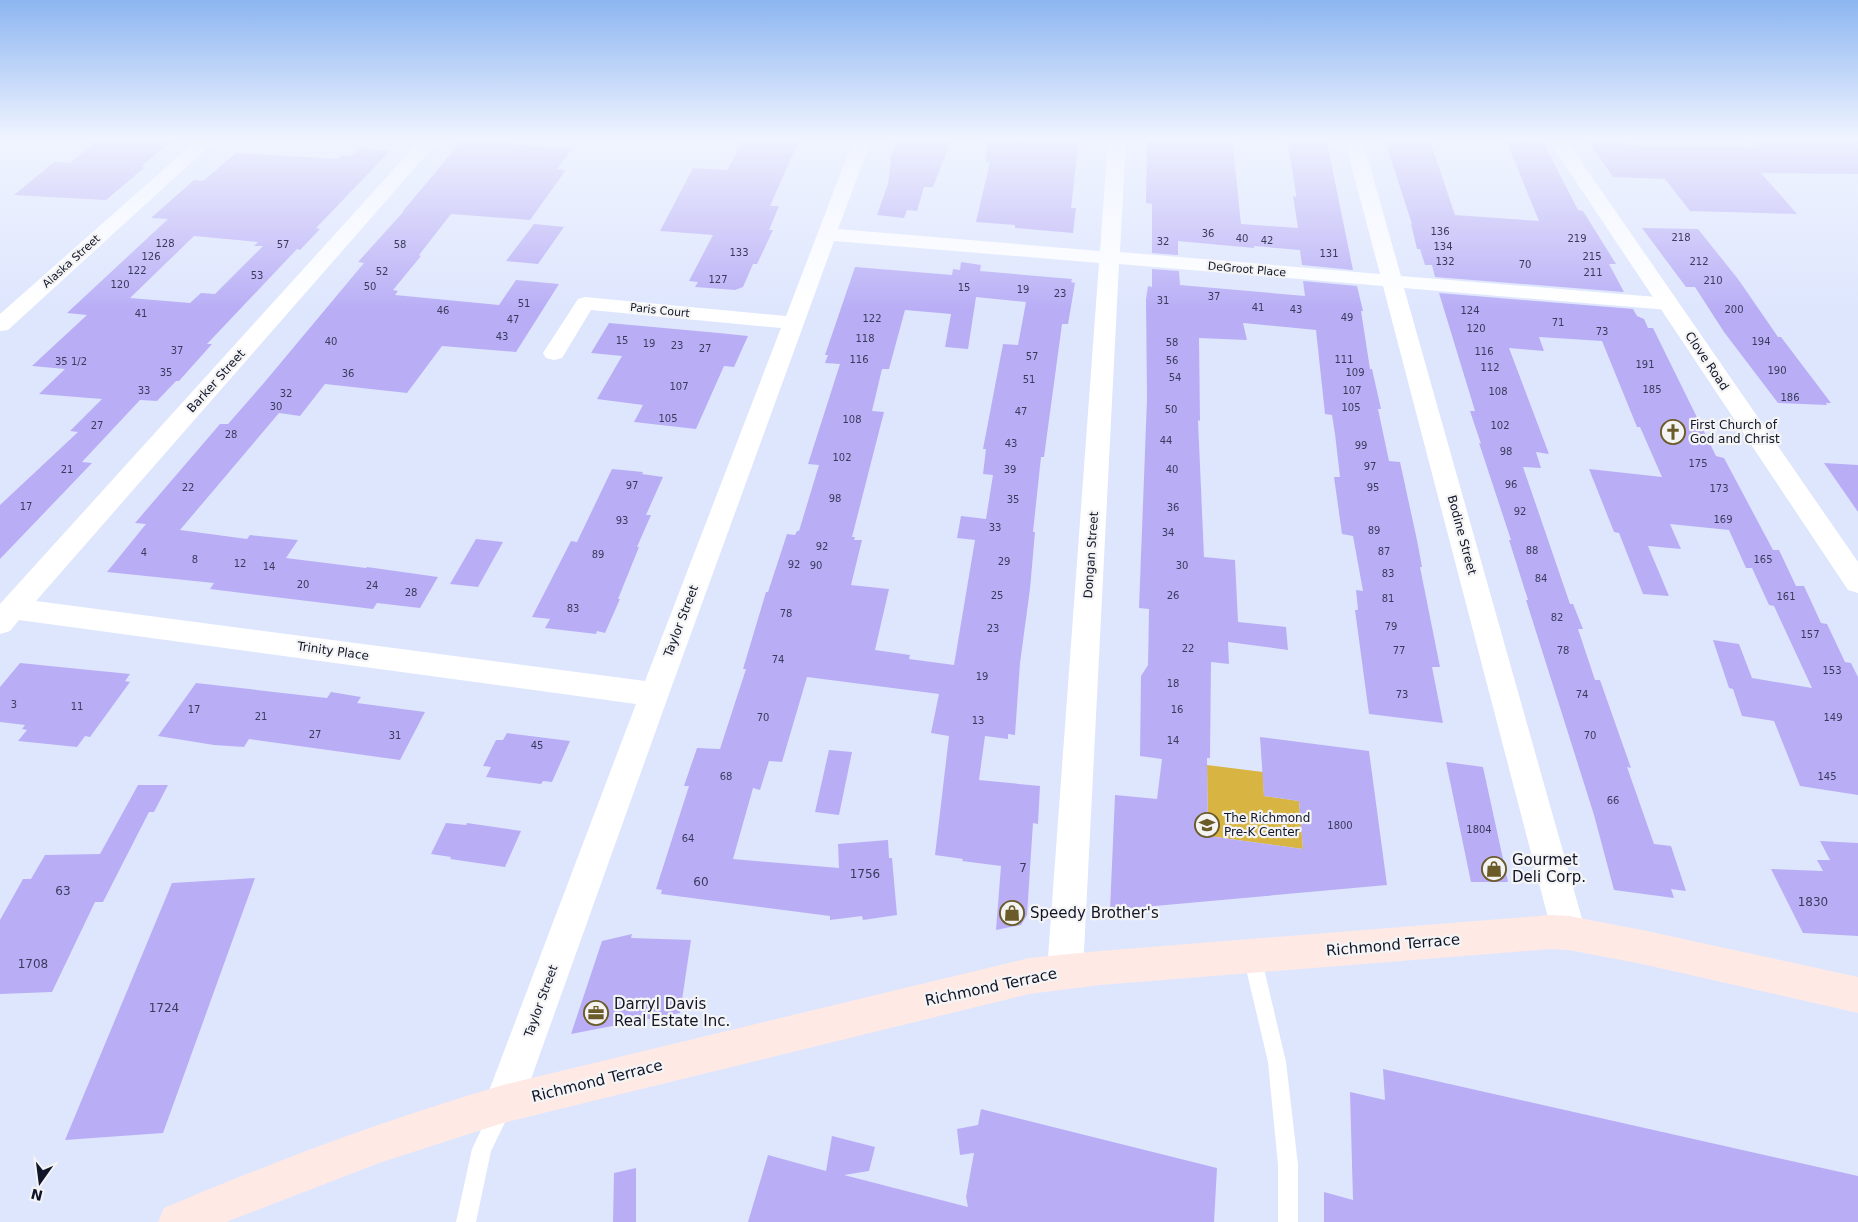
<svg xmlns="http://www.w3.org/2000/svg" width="1858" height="1222" font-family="'DejaVu Sans',sans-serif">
<rect width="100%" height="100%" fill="#dee6fe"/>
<path fill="#d8b543" d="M1207,765L1263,772L1264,796L1299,801L1303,849L1208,836Z"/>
<path fill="#b9aef6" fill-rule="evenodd" d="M101,138H174L141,167H145L106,200L14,195L54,162L70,163Z
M464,138H503L498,143L572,149L557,169L566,170L530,220L451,214L419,255L421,256L393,290L398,291L395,295L499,305L516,280L559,284L516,352L442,346L407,393L325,384L300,416L279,413L180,530L247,539L250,535L298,540L286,558L366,568L367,567L438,577L420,608L377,603L373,609L210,589L214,583L107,572L146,524L135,523L220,424H228L263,384L364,263L358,262L404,211H403Z
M745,138H800L770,206H779L769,230H773L757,264H753L743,287L735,290L695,287L698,282L689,281L713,235L660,231L693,168L727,170Z
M987,138H1079L1071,208H1076L1073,233L1015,228V225L976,222L990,162H986Z
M1147,138H1232L1241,224L1298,228L1293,196L1296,197V194L1287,138H1326L1353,270L1302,265L1300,250L1254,246V248L1178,241V255L1152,253V204L1146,203Z
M1384,138H1429L1455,215L1539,221L1505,138H1541L1578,210L1583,211L1616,264H1609L1624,292L1435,277L1432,265H1425L1420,249H1417L1411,224H1412Z
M1586,138H1621L1626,145L1755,147L1746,138H1858V174L1761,173L1797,214L1690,211L1665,179L1613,177Z
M931,139L936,142L950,144L933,187H924L917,211L907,210L904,218L877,215L888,184L891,161H890L897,140L924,142Z
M359,148L390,151L316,228L320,229L300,250L297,249L207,344H212L179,381H176L157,401L140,400L82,462L92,463L0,559V505L78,432L70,431L102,399L39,394L65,369L32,366L87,315L67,313L168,219L151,218L194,180L203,181L236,153L338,159L342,155L351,156ZM194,236L258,242L254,246H263L215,294L201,293L190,303L130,298Z
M534,224L564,227L538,264L506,261Z
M1642,228L1698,229L1738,279L1778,337H1781L1831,403H1826L1827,405L1778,403L1724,332L1695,287H1686Z
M961,262L981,265L980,271L1072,279L1071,282L1075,283L1068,324H1062L1044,457H1041L1033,532H1035L1030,589L1020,663L1015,735L1008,734V739L985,736L979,780L1040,786L1038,824L1033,823L1027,915L1021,925L996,930L1001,866L962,861L963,859L935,855L949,736L931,733L939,694L807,677L782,762L769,761L760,790L753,788L733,859L839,868L838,844L888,840L889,858H892L897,915L863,920L862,916L830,920V916L661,894L662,890L656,889L689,786H684L697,748L720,749L746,669H743L766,592H768L787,534L795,535L797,531H799L819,465L808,464L840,364L825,363L828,355H825L855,267L952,275L953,269L960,270ZM976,297L1026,302L1018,345L1003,344L983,449H986L983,474L993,475L986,519L961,516L957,538L975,540L954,665L909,659L910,655L875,650L889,589L851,585L862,540H854L855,537H852L884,412L872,411L882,369H889L905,310L951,314L945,347L968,349Z
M1152,269L1179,271L1180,285L1305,296L1303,281L1357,286L1363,311H1361L1370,369H1372L1381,409H1378L1389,461L1400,462L1417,540L1422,567H1420L1440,667H1432L1443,723L1369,714L1355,610H1358L1356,590L1363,591L1353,536L1342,534L1334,477H1340L1335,434L1332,415L1325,414L1316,330L1243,323L1247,340L1199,338L1200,421L1198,420L1204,557L1235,560L1238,622L1286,627L1288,650L1228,642L1229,664L1211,662L1210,758H1207L1208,836L1303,849L1299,801L1264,796L1260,737L1369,751L1387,885L1110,910L1115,795L1157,799L1162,759L1140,756L1141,676L1148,665L1149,609L1139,608L1147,399L1146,299L1148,286L1152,287Z
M1439,293L1633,309L1637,316L1644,319L1648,328H1653L1716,456L1724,458L1773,550H1779L1796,586H1804L1821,623L1827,624L1845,662L1851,663L1858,677V795L1800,786L1774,721L1742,716L1733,689L1729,688L1713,640L1739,644L1752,678L1812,688L1774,606L1769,605L1752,568H1746L1729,530L1670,524L1681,549L1648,546L1669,596L1643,594L1619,533L1614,532L1589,469L1662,477L1640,427H1637L1602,341L1539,337L1544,351L1509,348L1549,454L1536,452L1541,468L1523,467L1570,604H1573L1583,629H1578L1595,680H1600L1631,768L1627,767L1654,844L1671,846L1686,891L1671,889L1674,898L1614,890L1594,815L1526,600H1528L1509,540H1511L1479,443L1481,444L1470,411H1475Z
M609,323L719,333L748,336L734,367L724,366L696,429L634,422L643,405L597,399L622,356L591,353Z
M1824,463L1858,465V512Z
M612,469L643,472L642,474L663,477L646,515H651L637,547H639L618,599H620L605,633L597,631L596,634L545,628L550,619L532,617L571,541L577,542Z
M476,539L503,542L478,587L450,584Z
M20,663L130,674L125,681L130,682L90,737L85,736L77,747L18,741L27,730L22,729L25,725L0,722V687Z
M196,683L327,698L331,692L361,697L357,703L425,712L400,760L249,739L244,747L214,745L158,736Z
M507,733L570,741L552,782L543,781L541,784L486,777L491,767L483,766L496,740H503Z
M829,750L852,752L839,815L815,812Z
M1446,762L1483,767L1508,882H1471Z
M138,785H168L154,812H149L103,902H95L52,992L0,994V920L23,879H31L45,855L100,854Z
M446,823L466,825L467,823L521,831L505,867L450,859L451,857L431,854Z
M1820,841L1858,843V936L1803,933L1771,869L1823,871L1817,860H1830Z
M255,878L163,1133L65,1140L172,883Z
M632,934L631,938L691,940L680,1013L571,1034L602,941Z
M1383,1069L1858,1176V1222H1324V1192L1353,1200L1350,1092L1385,1100Z
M981,1109L1217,1168L1214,1222H748L768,1155L826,1171L832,1136L875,1147L869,1171L844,1175L968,1207L966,1197L974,1153L960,1155L957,1129L978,1125Z
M636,1168V1222H613L614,1173Z"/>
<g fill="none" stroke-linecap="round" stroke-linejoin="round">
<path fill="#fff" fill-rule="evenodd" d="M1252,947L1258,950L1261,956L1286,1062L1298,1165V1222H1278V1165L1268,1062L1243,956L1246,950Z
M501,1100L508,1103L511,1110L491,1151L476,1222H456L472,1149L494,1103Z"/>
<path fill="#fff" fill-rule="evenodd" d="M199,138H218L8,330L0,331V314Z
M422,138H441L36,601L645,681L781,328L591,310L562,358L554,360L546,358L543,353L578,299L585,297L786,316L854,138H872L838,229L1100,251L1108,138H1126L1120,252L1380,274L1344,138H1362L1401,276L1669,298L1676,300L1679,304L1676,308L1669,310L1404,288L1586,933L1581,945L1569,950L1557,945L1552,933L1383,286L1119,264L1083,971L1077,983L1065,989L1053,983L1047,971L1099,263L834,241L669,694L522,1104L516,1117L503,1123L490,1117L484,1104L636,704L19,620L10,631L0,634V604Z"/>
<path fill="#fff" fill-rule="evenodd" d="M1547,138H1565L1858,562V593L1848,590Z"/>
<path fill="#fee9e5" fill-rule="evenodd" d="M1551,915L1569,916L1642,930L1858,977V1013L1642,964L1569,950L1551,949L1100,985L1029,994L503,1123L379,1163L226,1222H158L164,1208C275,1161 387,1119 503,1085L1029,958L1100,951Z"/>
</g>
<linearGradient id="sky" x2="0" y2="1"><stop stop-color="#8db6f1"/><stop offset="0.45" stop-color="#f0f4ff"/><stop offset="1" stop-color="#f0f4ff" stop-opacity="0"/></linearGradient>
<rect width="1858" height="309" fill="url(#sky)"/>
<defs>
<symbol id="church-ring" viewBox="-11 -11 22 22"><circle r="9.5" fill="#f4f4f4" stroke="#6b5b29" stroke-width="1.5"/><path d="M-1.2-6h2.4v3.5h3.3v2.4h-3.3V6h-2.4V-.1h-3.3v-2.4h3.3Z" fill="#6b5b29"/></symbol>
<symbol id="school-ring" viewBox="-11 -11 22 22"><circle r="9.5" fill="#f4f4f4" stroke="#6b5b29" stroke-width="1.5"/><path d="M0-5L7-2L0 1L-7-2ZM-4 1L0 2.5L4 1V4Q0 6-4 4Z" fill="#6b5b29"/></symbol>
<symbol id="shop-ring" viewBox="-11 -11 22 22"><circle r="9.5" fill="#f4f4f4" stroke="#6b5b29" stroke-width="1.5"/><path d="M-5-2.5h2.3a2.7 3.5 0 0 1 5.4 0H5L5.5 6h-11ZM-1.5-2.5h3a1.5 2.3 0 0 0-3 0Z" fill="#6b5b29"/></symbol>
<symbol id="office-ring" viewBox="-11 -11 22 22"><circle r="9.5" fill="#f4f4f4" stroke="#6b5b29" stroke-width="1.5"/><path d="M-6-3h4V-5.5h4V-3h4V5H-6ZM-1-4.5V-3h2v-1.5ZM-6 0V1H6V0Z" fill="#6b5b29"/></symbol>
</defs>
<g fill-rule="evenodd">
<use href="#church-ring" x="1659" y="418" width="28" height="28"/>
<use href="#school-ring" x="1193" y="811" width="28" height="28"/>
<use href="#shop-ring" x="1480" y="855" width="28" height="28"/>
<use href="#shop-ring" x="998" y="899" width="28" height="28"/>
<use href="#office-ring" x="582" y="999" width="28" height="28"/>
</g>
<g text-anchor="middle" stroke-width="4.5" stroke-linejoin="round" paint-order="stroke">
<g font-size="10" fill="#3a3b5c">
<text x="1440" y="235">136</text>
<text x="1208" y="237">36</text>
<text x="1681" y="241">218</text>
<text x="1242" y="242">40</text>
<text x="1577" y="242">219</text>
<text x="1267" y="244">42</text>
<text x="1163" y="245">32</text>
<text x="165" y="247">128</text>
<text x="283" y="248">57</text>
<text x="400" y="248">58</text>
<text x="1443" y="250">134</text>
<text x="739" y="256">133</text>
<text x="1329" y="257">131</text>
<text x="151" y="260">126</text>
<text x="1592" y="260">215</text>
<text x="1445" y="265">132</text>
<text x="1699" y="265">212</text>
<text x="1525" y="268">70</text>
<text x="137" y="274">122</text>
<text x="382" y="275">52</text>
<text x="1593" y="276">211</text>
<text x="257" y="279">53</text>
<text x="718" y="283">127</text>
<text x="1713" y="284">210</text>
<text x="120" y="288">120</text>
<text x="370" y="290">50</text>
<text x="964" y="291">15</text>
<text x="1023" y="293">19</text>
<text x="1060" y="297">23</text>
<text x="1214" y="300">37</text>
<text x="1163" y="304">31</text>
<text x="524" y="307">51</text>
<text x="1258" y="311">41</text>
<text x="1296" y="313">43</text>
<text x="1734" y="313">200</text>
<text x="443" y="314">46</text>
<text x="1470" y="314">124</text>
<text x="141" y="317">41</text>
<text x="1347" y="321">49</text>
<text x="872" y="322">122</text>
<text x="513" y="323">47</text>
<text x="1558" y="326">71</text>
<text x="1476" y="332">120</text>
<text x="1602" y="335">73</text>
<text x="502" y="340">43</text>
<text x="865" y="342">118</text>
<text x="622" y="344">15</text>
<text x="331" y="345">40</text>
<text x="1761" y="345">194</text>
<text x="1172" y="346">58</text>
<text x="649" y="347">19</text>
<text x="677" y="349">23</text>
<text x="705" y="352">27</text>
<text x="177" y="354">37</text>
<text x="1484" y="355">116</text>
<text x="1032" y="360">57</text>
<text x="859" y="363">116</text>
<text x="1344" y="363">111</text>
<text x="1172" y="364">56</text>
<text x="71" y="365">35 1/2</text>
<text x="1645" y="368">191</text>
<text x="1490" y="371">112</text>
<text x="1777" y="374">190</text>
<text x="166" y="376">35</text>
<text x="1355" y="376">109</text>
<text x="348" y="377">36</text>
<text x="1175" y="381">54</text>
<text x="1029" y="383">51</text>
<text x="679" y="390">107</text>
<text x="1652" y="393">185</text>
<text x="144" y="394">33</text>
<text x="1352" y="394">107</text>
<text x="1498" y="395">108</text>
<text x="286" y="397">32</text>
<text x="1790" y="401">186</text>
<text x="276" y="410">30</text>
<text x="1351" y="411">105</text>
<text x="1171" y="413">50</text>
<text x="1021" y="415">47</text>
<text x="668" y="422">105</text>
<text x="852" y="423">108</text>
<text x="97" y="429">27</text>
<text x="1500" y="429">102</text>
<text x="231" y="438">28</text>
<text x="1166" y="444">44</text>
<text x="1011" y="447">43</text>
<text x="1361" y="449">99</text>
<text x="1506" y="455">98</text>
<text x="842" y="461">102</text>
<text x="1698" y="467">175</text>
<text x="1370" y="470">97</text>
<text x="67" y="473">21</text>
<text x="1010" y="473">39</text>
<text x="1172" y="473">40</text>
<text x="1511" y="488">96</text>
<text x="632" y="489">97</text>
<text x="188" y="491">22</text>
<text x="1373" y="491">95</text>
<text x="1719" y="492">173</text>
<text x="835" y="502">98</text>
<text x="1013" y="503">35</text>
<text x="26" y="510">17</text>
<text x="1173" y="511">36</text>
<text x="1520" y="515">92</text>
<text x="1723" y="523">169</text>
<text x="622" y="524">93</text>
<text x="995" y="531">33</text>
<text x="1374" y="534">89</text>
<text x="1168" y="536">34</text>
<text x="822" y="550">92</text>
<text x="1532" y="554">88</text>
<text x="1384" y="555">87</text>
<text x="144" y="556">4</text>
<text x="598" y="558">89</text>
<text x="195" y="563">8</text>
<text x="1763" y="563">165</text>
<text x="1004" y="565">29</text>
<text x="240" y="567">12</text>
<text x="794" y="568">92</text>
<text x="816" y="569">90</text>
<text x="1182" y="569">30</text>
<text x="269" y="570">14</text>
<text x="1388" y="577">83</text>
<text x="1541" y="582">84</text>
<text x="303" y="588">20</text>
<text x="372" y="589">24</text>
<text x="411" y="596">28</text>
<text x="997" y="599">25</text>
<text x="1173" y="599">26</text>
<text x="1786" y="600">161</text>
<text x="1388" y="602">81</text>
<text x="573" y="612">83</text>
<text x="786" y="617">78</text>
<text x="1557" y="621">82</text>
<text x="1391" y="630">79</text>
<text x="993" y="632">23</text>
<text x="1810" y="638">157</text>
<text x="1188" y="652">22</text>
<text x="1399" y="654">77</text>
<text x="1563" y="654">78</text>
<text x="778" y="663">74</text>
<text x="1832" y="674">153</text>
<text x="982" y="680">19</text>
<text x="1173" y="687">18</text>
<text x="1402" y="698">73</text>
<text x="1582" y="698">74</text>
<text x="14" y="708">3</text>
<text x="77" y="710">11</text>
<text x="194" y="713">17</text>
<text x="1177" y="713">16</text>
<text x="261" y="720">21</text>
<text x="763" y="721">70</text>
<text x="1833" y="721">149</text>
<text x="978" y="724">13</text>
<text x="315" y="738">27</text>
<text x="395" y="739">31</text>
<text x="1590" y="739">70</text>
<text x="1173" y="744">14</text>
<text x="537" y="749">45</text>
<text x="726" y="780">68</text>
<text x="1827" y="780">145</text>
<text x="1613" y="804">66</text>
<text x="1340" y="829">1800</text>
<text x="1479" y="833">1804</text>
<text x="688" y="842">64</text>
</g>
<g font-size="11" fill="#101529" stroke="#f4f4f4">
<text transform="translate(71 261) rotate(-42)" y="4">Alaska Street</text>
<text transform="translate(1247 269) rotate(5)" y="4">DeGroot Place</text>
<text transform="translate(660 310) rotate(6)" y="4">Paris Court</text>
</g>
<g font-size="12" fill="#101529" stroke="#f4f4f4">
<text transform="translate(1707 361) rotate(56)" y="4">Clove Road</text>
<text transform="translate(216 381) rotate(-48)" y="4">Barker Street</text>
<text transform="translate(1462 535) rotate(75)" y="4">Bodine Street</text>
<text transform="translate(1091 555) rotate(-86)" y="4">Dongan Street</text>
<text transform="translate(681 621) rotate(-69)" y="4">Taylor Street</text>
<text transform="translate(333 651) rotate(8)" y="4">Trinity Place</text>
<text transform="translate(541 1001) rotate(-70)" y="4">Taylor Street</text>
</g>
<g font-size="12" fill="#101529" stroke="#f4f4f4" text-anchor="start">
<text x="1690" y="429">First Church of<tspan x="1690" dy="14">God and Christ</tspan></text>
<text x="1224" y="822">The Richmond<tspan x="1224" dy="14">Pre-K Center</tspan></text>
</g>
<g font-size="12" fill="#3a3b5c">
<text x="1023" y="872">7</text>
<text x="865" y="878">1756</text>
<text x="701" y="886">60</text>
<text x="63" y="895">63</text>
<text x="1813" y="906">1830</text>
<text x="33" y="968">1708</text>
<text x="164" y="1012">1724</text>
</g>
<g font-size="15" fill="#101529" stroke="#f4f4f4" text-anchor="start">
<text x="1512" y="865">Gourmet<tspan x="1512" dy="17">Deli Corp.</tspan></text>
<text x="1030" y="918">Speedy Brother's</text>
<text x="614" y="1009">Darryl Davis<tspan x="614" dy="17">Real Estate Inc.</tspan></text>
</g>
<g font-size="15" fill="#101529" stroke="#f4f4f4">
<text transform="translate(1393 945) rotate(-5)" y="5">Richmond Terrace</text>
<text transform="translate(991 987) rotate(-12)" y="5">Richmond Terrace</text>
<text transform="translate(597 1081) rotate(-14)" y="5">Richmond Terrace</text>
</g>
</g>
<g transform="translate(40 1182) rotate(194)" stroke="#f4f4f4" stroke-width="4" paint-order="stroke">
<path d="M0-4L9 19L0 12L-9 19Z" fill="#101529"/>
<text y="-8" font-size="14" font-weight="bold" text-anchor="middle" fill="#101529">N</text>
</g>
</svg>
